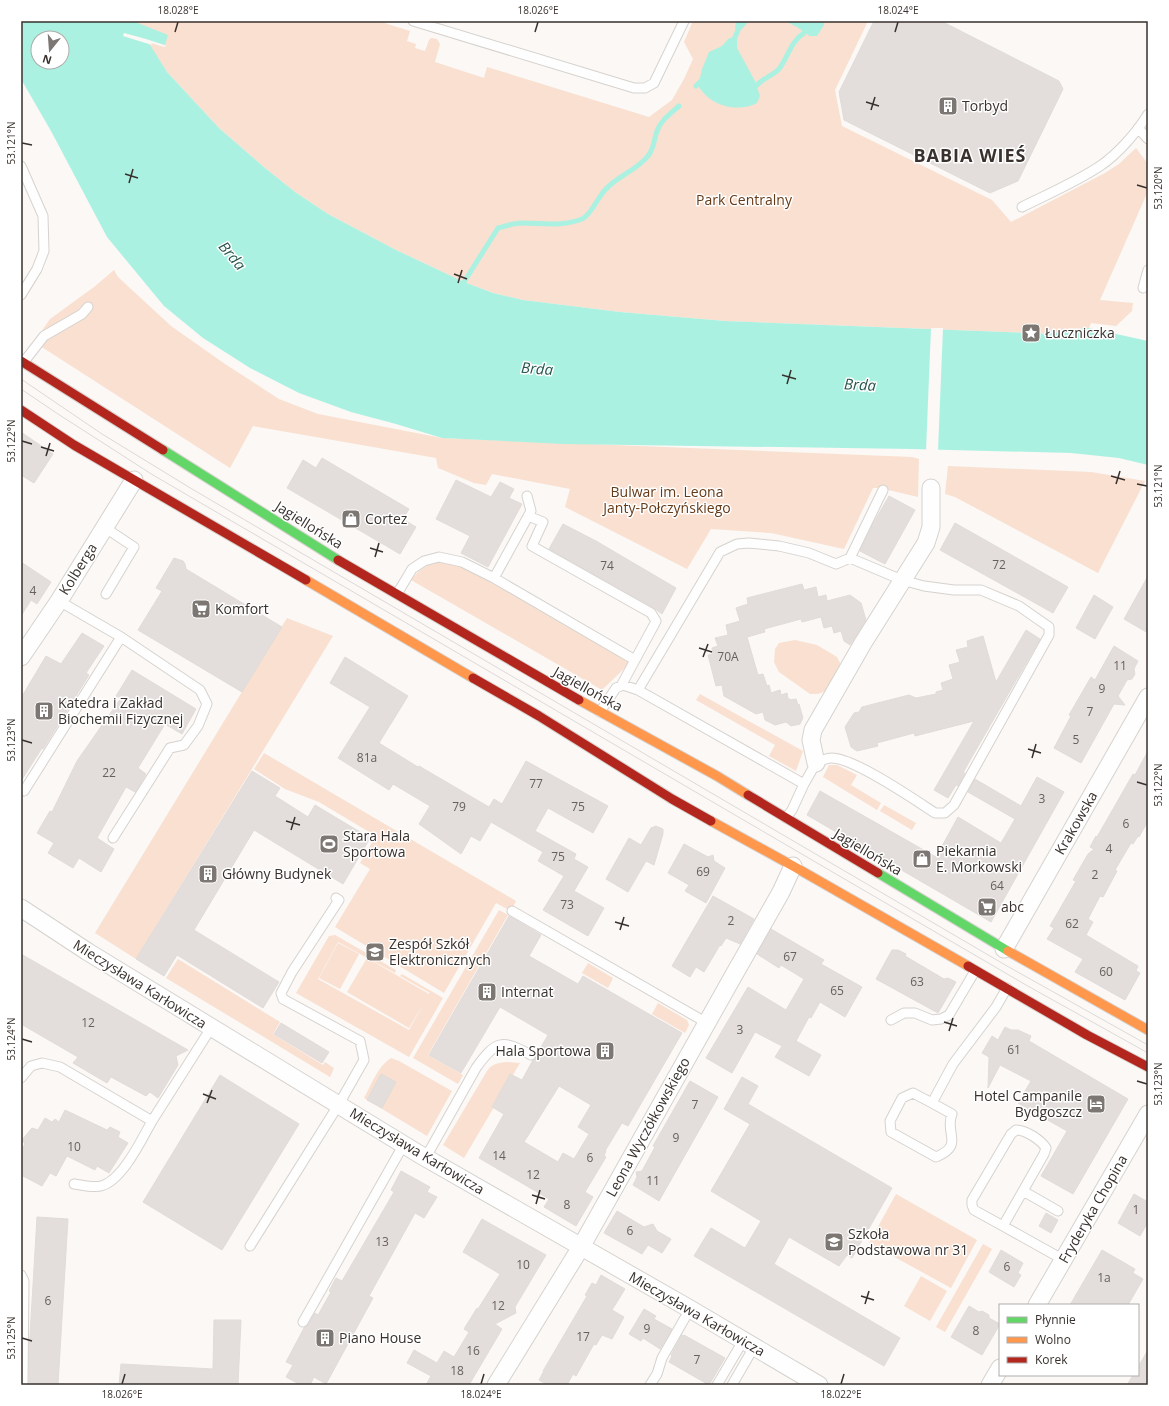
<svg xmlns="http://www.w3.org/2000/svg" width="1169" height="1406" font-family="'Open Sans',sans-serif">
<rect width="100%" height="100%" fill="#fbf8f6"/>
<path fill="#f9e0d0" d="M133,21H378L410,31L407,41L416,44L415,48L425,51L429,40L431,38L437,39L440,44L435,62L484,78L487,67L649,117L672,100L684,79L693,59L684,42L693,21H868L835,90L842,126L992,200L1011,222L1105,173L1119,164L1136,148L1148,164V191L1100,300L1133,303L1132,311L1116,326L1091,323L1089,328L1059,331L1054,334L725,321L620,312L523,300L493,293L464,282L396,250L328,214L295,192L265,168L219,128L167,72Z
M114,270L118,277L171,326L225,364L279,399L318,414L442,438L912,457L919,459L918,497L880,488H873L844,549L771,533L711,529L687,569L565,507L570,489L492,474L486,485L474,483L438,468L436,458L253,426L230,468L34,342L50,319L94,287Z
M948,466L1091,472L1145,481L1098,573L955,497L945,494Z
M438,560L459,564L630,663L602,690L411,580C419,570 426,565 438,560Z
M287,618L333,636L136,959L95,933Z
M795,640L817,645L837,657L840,663L839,671L826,691L818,694H810L779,672L774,662L775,649L779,643Z
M700,694L803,751L796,771L769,756L775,745L696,700Z
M264,753L516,901L511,911L496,903L444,993L335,927L370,869L360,863L376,836L319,802L285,789L254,769Z
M829,765H837L857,775L851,785L881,803L877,810L823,777Z
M884,805L916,823L912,830L880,811Z
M499,910L508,915L428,1055L463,1075L458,1084L413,1058Z
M335,935L396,970L395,973L338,942L318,979L409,1030L424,1003L409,1028L347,992L367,958L429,994L430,993L400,976L402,974L443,998L409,1057L296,993L329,936Z
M338,943L359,954L340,989L319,978Z
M178,959L280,1022L273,1034L323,1065L325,1062L334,1068L330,1077L166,978Z
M588,963L613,978L608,988L582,973Z
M658,1003L687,1020L689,1025L685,1033L652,1014Z
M391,1058L399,1061L452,1091L427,1136L364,1098C372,1084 377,1067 391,1058Z
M507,1062L520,1063L464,1158L443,1145L487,1071C493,1063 498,1063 507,1062Z
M896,1194L977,1240L951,1288L869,1243Z
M983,1244L992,1249L945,1332L936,1327Z
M921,1276L947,1291L930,1321L904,1306Z"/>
<path fill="#abf1e1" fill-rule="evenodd" d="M21,21H133L168,35L165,45L147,40L167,72L219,128L265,168L295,192L328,214L396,250L464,282L493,293L523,300L620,312L725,321L1054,334L1059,331L1089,328L1148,341V465L1119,458L1071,453L912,449L563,444L442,438L396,424L351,412L299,393L250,368L203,338L164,306L107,237L51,131L21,79ZM38,38H62V62H38Z
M736,21H749L741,30L735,29Z
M785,21H824V25L817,36H810L797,27Z
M733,37L737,39V48L755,81L760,96L757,103C743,111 721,108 709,98C705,95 701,90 698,86L702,69L709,52L722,46L728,39Z"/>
<path fill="#fbf8f6" d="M124,33L146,39L167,46L164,47L151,43L152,45L123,36Z
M931,328H943L938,451H926Z"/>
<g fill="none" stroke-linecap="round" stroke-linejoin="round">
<path stroke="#abf1e1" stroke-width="5" d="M732,44L742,21
M696,86L703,79
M756,86C763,78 772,76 779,69C788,57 791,41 804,33
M464,282L498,228C506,226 514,223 522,223C543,223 562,227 582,219C591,215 598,197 605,190C617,176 636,171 648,156C654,149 654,139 657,131C661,120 671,113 679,106"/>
</g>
<path fill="#e3dedb" stroke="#e1dcd9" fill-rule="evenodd" d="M874,21H941L1059,81L1063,89L1018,181L990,193L844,120L839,92Z
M21,432L53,454L34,483L21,475Z
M322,458L409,509L403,519L416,527L400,554L287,488L303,460L316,468Z
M456,480L491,497L500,482L514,489L509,498L522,504L488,567L461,553L470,536L436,519Z
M889,496L915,510L885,564L860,551L874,522Z
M955,523L1068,587L1053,613L940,550Z
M563,524L596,541L676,588L662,614L654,608L549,549Z
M174,558L183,561L185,564L186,569L282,627L242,692L138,630L162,591L156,588Z
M21,562L51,582L37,604L31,600L21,616Z
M1148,576V633L1124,619Z
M802,584L804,590L816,587L818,597L826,595L827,601L850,595L861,603L866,620L850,645L844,641L841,631L834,633L832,626L824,628L821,617L802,622L801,619L764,629L765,632L747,637L758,675L763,674L767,686L769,685L771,693L780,690L781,695L787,693L788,699H790V700L796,699L798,705L799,704L803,718L800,724L791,726L786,722L775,725L765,720L763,712L756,714L724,696L722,685L716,686L708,655L713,654L712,648L718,646L715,638L728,635L726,625L740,621L736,608L748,604L747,598Z
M1094,595L1113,607L1095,639L1076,628Z
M1026,630L1040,639L969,762L963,773H965L958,786L956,785L948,798L934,790L974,721L915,736L914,733L877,743L878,746L857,751L851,747L845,727L854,713L859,712L862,707L909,695L916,698L936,694V692L943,690L941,683L953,679L949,665L960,662L956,650L968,647L967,641L983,636L996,682Z
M82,633L104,646L86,673L89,675L43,749L42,748L21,781V698L46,656L61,664Z
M1114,646L1138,661L1134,669L1135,674L1132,679L1127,680L1118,696L1125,705L1114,704L1081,763L1054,748L1071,716L1069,715L1091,677L1095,680Z
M345,657L408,696L379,743L418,767L419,766L489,807L494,799L502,804L526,761L608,806L593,833L548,808L535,831L576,854L574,859L588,867L574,891L604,908L588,936L543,910L564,876L538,861L543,852L491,822L480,841L471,836L461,854L419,824L430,806L393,784L389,790L338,758L370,707L330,683Z
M132,670L196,709L182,734L165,724L138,768L146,774L139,786L135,792L126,787L97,838L114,849L101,872L79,858L73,868L48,853L54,843L37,833L50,811L52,812L77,761L121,698L116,696Z
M1148,751V821L1139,837L1138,836L1133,844L1131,843L1115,870L1117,871L1103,897L1100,896L1088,919L1093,922L1086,935L1138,966L1136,971L1140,973L1125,1000L1075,972L1083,959L1047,939L1054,928L1050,926L1076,881L1073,880L1088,854L1094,849L1090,847L1096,836L1097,837L1133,774L1135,775Z
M252,771L280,788L275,796L308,817L315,805L370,838L343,884L254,830L194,930L279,982L263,1008L177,955L164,976L136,959Z
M1037,777L1064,792L991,922L807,815L820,791L936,857L958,817L1001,843L1015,819L968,792L975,779L1021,806Z
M656,826L663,829V834L654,865L646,861L628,892L606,879L629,838L641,845L651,828Z
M684,844L708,857L713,855L714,861L725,868L706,903L685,891L689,885L668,873Z
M713,896L754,919L740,944L726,938L721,946L720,945L704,972L696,967L690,977L672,966Z
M509,916L541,935L529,956L578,984L583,976L682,1033L628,1126L622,1123L605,1151H606L604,1156L606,1157L585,1192L593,1197L576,1226L544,1207L549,1199L479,1158L504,1114L492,1107L510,1074L522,1080L533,1060L536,1058L537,1054L548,1035L500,1007L461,1073L429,1055ZM559,1086L591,1105L578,1127L589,1134L574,1159L563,1153L558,1162L524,1142Z
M771,929L824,960L821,964L862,987L845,1017L820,1002L811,1018L809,1017L796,1041L821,1055L809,1076L775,1057L782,1046L755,1032L732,1073L706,1058L748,987L786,1010L804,979L781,965L779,968L757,954Z
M892,950H898L906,954L905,956L944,979L948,978L956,982L938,1013L876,979Z
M21,954L188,1050L176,1056L178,1065L158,1098L150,1092L146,1096L111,1077L107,1083L73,1063L78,1057L21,1024Z
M281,1023L329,1052L322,1063L274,1034Z
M1005,1027L1011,1030H1018L1031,1036L1029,1041L1128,1099L1073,1194L1041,1176L1067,1131L1018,1103L1031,1081L1000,1065L988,1088L989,1057L982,1053L992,1036L998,1040Z
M381,1074L396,1082L382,1108L367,1100Z
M220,1075L299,1124L222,1250L143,1202Z
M742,1077L758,1086L748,1104L892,1188L852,1258L847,1255L839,1266L789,1237L774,1264L900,1338L884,1366L694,1256L711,1228L745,1248L761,1221L711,1191L750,1124L724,1109Z
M690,1081L718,1097L659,1201L633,1185L637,1177L636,1172L642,1171L655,1147L653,1146Z
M65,1110L107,1130L110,1127L120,1132L118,1137L128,1143L109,1173L97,1166L95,1170L67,1156L56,1176L50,1173L42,1186L21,1175V1151L25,1144L22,1140L32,1128L38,1130L45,1118L52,1122L55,1119L59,1122Z
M401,1171L430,1187L427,1192L437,1197L424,1218L415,1213L369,1296L373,1298L326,1384L314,1377L310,1385H301L286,1377L293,1365L286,1362L304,1328L308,1325L315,1313L318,1315L331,1292L329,1291L336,1278L342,1281L394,1192L391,1190Z
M1134,1194L1148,1202V1222L1140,1236L1118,1223Z
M617,1211L644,1227L653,1224L657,1231L671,1239L662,1253L648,1245L642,1254L604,1233Z
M1046,1213L1058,1220L1051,1233L1039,1226Z
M37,1217L68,1219L58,1385L29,1383V1352Z
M482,1219L546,1255L515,1307L516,1313L495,1324L502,1329L469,1385H426L431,1376L407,1363L414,1350L437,1363L444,1351L454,1357L469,1332L464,1329L477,1308L478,1309L500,1274L463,1252Z
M1001,1250L1023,1263L1018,1273L1021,1275L1014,1287L989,1272Z
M1102,1250L1135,1269L1133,1273L1143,1279L1128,1305H1070Z
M601,1275L625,1289L612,1310L624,1317L612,1339L602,1335L596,1345L594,1344L576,1376L573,1374L567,1385H548L539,1380L544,1371H543L587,1296L585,1295L592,1283L596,1285Z
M969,1306L979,1312L982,1311L989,1315V1318L1000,1324L982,1355L951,1337Z
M644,1309L656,1316L654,1319L672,1329L660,1349L643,1338L641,1341L629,1334Z
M214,1320H241L238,1385H119L121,1364L213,1369Z
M682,1335L684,1336V1335L725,1358L709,1385L669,1362L672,1356L671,1355Z
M1148,1350V1385H1127L1133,1375H1138V1367Z"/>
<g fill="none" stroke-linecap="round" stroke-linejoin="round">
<defs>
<path id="lane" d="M413,21L634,88H645L654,83L684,21
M1138,128L1148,139
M21,166L43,216L44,251L37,269L21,295
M1022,207C1048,194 1076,182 1100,166C1118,154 1137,132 1148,114
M1143,288L1148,270
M23,363L44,336L82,314L88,307
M528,516L543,522L532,546L651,613L656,621L654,625L635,660
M104,527L134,547L106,594
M850,558L883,490
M494,578L531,511L527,496
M397,594L412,569L424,561L439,557L462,562L494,578L635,660L621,686
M59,601L121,637L200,690L207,704L198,726L184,745L170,748L113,838
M638,690L720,552L737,544L749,543L779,546L809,553L836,564L850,558L902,580L924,586L954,590H981L1019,606L1049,627V635L954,805L945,813H935C915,800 853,757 831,758C826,758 821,761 816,763L804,784L792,810L786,818
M600,712L616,688L623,685L638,690L804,784
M24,791L121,637
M512,911L707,1023
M891,1020L904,1013H915L932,1020L941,1019L949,1015L975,971
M21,1078L31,1066L42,1063L60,1067L152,1121L211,1028
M932,1103L952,1114C944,1133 965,1145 936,1157L891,1132L890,1121L902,1098L913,1093L932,1103L953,1064L996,1007L1007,988
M426,1157L476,1068C496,1040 502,1039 531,1055
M74,1184C82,1185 93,1188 101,1186C122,1181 142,1139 152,1121
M1023,1191L1058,1211
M1003,1226L974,1210L972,1205V1200L1011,1134L1016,1130C1026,1130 1041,1140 1046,1148L1044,1154L1003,1226L1064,1260
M250,1246L339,1104L364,1060L360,1041L283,999L281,993L292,972L339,900L336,898
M21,1275L24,1281L23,1385
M303,1322L404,1144
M650,1385L657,1374L662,1358L690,1309
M717,1385L743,1341
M732,1385L754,1347"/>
<path id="street" d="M21,657L59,601L134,480
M816,763L811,740L813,730L863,643L926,543L931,527V488
M21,908L88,952L419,1154L690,1309L819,1385
M1004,949L1148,697
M1037,1305L1148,1114
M496,1385L581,1247L731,980L781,892L793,866
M990,1385L1000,1368"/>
<path id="fast" d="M163,450L338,560
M878,873L1008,951"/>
<path id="slow" d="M306,580L473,678
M579,700L717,776L748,795
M711,821L793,866L968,966
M1008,951L1148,1030"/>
<path id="jam" d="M21,361L163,450
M21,410L74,445L306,580
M338,560L579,700
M473,678L539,716L672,799L711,821
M748,795L878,873
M968,966L1087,1035L1148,1067"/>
</defs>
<use href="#lane" stroke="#d6d2ce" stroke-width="11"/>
<use href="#street" stroke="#d6d2ce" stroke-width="19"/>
<use href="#fast" stroke="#d6d2ce" stroke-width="11"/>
<use href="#slow" stroke="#d6d2ce" stroke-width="11"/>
<use href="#jam" stroke="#d6d2ce" stroke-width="11"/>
<use href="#lane" stroke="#fefefe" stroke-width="9"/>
<use href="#street" stroke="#fefefe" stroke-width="17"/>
<use href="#fast" stroke="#63d668" stroke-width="9"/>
<use href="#slow" stroke="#ff974d" stroke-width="9"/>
<use href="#jam" stroke="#b3261e" stroke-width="9"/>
<path stroke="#dcdad9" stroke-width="1" d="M21,379L102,434L192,489L1007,966L1148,1045
M21,389L58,414L153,475L1026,985L1148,1053"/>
</g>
<path fill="none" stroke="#38312d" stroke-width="1.5" d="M175,32L178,22M535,32L538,22M895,32L898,22M866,102L879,106M871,110L875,97M22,143L32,145M125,174L138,178M129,183L133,169M1137,185L1147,188M454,274L467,279M458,283L462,270M782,375L796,379M787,384L791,370M22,441L32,444M41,447L54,451M46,456L50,443M1111,476L1125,480M1116,484L1120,471M1137,484L1147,486M370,548L383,552M375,557L379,543M699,648L712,652M703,657L708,644M22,740L32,743M1028,749L1041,753M1032,758L1036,744M1137,782L1147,785M286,821L300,825M291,830L295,817M615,922L629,926M620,930L624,917M944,1022L957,1026M949,1031L953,1018M22,1039L32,1042M1137,1081L1147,1084M203,1094L216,1099M207,1103L212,1090M532,1195L545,1199M536,1204L540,1190M861,1296L874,1300M865,1304L869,1291M22,1338L32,1341M122,1384L125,1374M481,1384L484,1374M841,1384L844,1374"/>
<defs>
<symbol id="building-square" viewBox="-11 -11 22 22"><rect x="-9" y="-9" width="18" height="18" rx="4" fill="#7c7773" stroke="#fff"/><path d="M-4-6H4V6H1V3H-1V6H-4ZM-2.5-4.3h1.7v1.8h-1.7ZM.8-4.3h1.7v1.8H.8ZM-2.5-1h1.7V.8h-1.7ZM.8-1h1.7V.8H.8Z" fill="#fff"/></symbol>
<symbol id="sight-square" viewBox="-11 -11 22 22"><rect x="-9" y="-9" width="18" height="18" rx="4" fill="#7c7773" stroke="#fff"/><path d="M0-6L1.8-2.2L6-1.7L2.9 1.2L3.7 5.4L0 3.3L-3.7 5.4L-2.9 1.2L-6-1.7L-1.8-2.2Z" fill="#fff"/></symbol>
<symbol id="shop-square" viewBox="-11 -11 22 22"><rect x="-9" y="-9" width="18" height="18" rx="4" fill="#7c7773" stroke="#fff"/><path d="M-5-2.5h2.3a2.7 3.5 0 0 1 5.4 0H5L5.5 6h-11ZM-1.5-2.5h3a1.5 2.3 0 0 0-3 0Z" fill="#fff"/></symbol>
<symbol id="supermarket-square" viewBox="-11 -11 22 22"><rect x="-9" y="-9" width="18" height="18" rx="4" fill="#7c7773" stroke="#fff"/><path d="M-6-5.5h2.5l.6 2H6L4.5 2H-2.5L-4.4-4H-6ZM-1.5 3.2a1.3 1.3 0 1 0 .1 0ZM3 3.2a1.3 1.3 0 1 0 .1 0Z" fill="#fff"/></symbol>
<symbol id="stadium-square" viewBox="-11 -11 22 22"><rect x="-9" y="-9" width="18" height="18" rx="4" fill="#7c7773" stroke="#fff"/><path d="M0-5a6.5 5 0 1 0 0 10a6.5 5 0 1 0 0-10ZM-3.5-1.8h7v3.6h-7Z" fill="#fff"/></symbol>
<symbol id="school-square" viewBox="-11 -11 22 22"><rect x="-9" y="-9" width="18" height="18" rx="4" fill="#7c7773" stroke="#fff"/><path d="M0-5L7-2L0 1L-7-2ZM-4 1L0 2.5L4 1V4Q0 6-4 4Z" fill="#fff"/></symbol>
<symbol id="hotel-square" viewBox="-11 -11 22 22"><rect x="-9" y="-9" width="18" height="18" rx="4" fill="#7c7773" stroke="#fff"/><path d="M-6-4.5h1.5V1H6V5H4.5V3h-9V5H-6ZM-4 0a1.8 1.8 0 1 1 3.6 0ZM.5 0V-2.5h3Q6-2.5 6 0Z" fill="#fff"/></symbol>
</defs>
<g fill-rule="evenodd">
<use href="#building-square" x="937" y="95" width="22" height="22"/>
<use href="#sight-square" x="1020" y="322" width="22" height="22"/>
<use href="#shop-square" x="340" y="508" width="22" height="22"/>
<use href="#supermarket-square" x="190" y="598" width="22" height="22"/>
<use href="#building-square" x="33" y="700" width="22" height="22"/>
<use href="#stadium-square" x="318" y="833" width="22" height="22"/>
<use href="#shop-square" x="911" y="848" width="22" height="22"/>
<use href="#building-square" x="197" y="863" width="22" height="22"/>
<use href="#supermarket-square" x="976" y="896" width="22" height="22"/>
<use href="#school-square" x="364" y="941" width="22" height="22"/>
<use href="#building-square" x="476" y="981" width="22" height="22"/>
<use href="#building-square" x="594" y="1040" width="22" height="22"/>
<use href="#hotel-square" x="1085" y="1093" width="22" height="22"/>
<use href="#school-square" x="823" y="1231" width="22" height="22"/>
<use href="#building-square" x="314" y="1327" width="22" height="22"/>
</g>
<g text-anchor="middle" stroke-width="3" stroke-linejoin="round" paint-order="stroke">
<g font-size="12" fill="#665f5b">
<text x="999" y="569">72</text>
<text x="607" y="570">74</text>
<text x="33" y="595">4</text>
<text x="728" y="661">70A</text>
<text x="1120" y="670">11</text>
<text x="1102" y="693">9</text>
<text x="1090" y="716">7</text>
<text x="1076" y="744">5</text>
<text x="367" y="762">81a</text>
<text x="109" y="777">22</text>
<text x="536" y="788">77</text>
<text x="1042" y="803">3</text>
<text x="459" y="811">79</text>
<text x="578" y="811">75</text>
<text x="1126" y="828">6</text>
<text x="1109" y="853">4</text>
<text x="558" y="861">75</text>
<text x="703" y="876">69</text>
<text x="1095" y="879">2</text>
<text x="997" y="890">64</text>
<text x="567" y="909">73</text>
<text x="731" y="925">2</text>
<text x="1072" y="928">62</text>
<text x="790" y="961">67</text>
<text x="1106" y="976">60</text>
<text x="917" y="986">63</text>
<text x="837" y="995">65</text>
<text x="88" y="1027">12</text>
<text x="740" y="1034">3</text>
<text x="1014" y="1054">61</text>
<text x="695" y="1109">7</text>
<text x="676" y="1142">9</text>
<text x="74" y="1151">10</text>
<text x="499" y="1160">14</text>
<text x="590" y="1162">6</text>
<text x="533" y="1179">12</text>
<text x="653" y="1185">11</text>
<text x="567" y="1209">8</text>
<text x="1136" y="1214">1</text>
<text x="630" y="1235">6</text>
<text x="382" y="1246">13</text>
<text x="523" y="1269">10</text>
<text x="1007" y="1271">6</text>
<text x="1104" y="1282">1a</text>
<text x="48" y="1305">6</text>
<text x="498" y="1310">12</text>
<text x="647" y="1333">9</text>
<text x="976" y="1335">8</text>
<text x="583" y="1341">17</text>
<text x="473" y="1355">16</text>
<text x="697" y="1364">7</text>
<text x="457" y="1375">18</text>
</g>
<g font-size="14" fill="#38312d" stroke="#fff" text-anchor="start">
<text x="962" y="111">Torbyd</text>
<text x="1045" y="338">Łuczniczka</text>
<text x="365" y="524">Cortez</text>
<text x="215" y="614">Komfort</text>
<text x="58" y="708">Katedra i Zakład<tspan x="58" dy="16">Biochemii Fizycznej</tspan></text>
<text x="343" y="841">Stara Hala<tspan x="343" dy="16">Sportowa</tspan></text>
<text x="936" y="856">Piekarnia<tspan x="936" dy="16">E. Morkowski</tspan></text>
<text x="222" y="879">Główny Budynek</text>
<text x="1001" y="912">abc</text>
<text x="389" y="949">Zespół Szkół<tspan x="389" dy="16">Elektronicznych</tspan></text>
<text x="501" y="997">Internat</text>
<text x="591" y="1056" text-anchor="end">Hala Sportowa</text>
<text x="1082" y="1101" text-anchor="end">Hotel Campanile<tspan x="1082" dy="16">Bydgoszcz</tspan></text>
<text x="848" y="1239">Szkoła<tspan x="848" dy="16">Podstawowa nr 31</tspan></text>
<text x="339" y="1343">Piano House</text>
</g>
<g font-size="14" fill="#653a17" stroke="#fff">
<text x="744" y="205">Park Centralny</text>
<text x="667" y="497">Bulwar im. Leona<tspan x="667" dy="16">Janty-Połczyńskiego</tspan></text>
</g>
<g font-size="14" fill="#38312d" stroke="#fff">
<text transform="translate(309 525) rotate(32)" y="5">Jagiellońska</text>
<text transform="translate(78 569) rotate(-58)" y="5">Kolberga</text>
<text transform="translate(588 689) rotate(29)" y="5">Jagiellońska</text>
<text transform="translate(1076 823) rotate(-60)" y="5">Krakowska</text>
<text transform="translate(868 852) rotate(31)" y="5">Jagiellońska</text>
<text transform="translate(140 984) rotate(32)" y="5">Mieczysława Karłowicza</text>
<text transform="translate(648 1127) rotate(-61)" y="5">Leona Wyczółkowskiego</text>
<text transform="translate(417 1151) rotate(31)" y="5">Mieczysława Karłowicza</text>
<text transform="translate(1093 1209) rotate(-60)" y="5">Fryderyka Chopina</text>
<text transform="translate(697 1314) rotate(30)" y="5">Mieczysława Karłowicza</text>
</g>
<g font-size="15" font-style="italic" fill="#28554c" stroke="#fff">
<text transform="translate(232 256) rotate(50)" y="5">Brda</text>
<text transform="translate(537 369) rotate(4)" y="5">Brda</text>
<text transform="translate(860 385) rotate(3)" y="5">Brda</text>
</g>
<g font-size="18" font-weight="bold" letter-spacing="1" fill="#38312d" stroke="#fff">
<text x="970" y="162">BABIA WIEŚ</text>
</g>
</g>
<rect width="1169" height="1406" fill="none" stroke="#ffffff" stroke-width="44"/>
<rect x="999" y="1304" width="140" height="72" fill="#ffffff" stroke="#afadab"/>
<rect x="1007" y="1317" width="20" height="6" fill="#63d668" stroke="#afadab"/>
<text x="1035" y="1324" font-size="12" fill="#38312d">Płynnie</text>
<rect x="1007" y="1337" width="20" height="6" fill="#ff974d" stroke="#afadab"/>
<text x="1035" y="1344" font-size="12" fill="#38312d">Wolno</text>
<rect x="1007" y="1357" width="20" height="6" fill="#b3261e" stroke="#afadab"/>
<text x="1035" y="1364" font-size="12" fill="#38312d">Korek</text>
<g transform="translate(50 50) rotate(197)"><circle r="19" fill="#ffffff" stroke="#afadab"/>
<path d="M0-3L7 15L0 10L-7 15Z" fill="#7c7773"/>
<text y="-6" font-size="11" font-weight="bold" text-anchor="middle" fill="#38312d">N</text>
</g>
<rect x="22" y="22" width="1125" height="1362" fill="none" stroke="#38312d" stroke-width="1.5"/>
<g font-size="10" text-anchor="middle" fill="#38312d">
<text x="178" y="14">18.028°E</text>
<text x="538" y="14">18.026°E</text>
<text x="898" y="14">18.024°E</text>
<text transform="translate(11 143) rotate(-90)" y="4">53.121°N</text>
<text transform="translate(1158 188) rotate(-90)" y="4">53.120°N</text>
<text transform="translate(11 441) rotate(-90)" y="4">53.122°N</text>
<text transform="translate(1158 486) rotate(-90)" y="4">53.121°N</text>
<text transform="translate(11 740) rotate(-90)" y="4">53.123°N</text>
<text transform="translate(1158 785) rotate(-90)" y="4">53.122°N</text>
<text transform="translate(11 1039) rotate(-90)" y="4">53.124°N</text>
<text transform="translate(1158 1084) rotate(-90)" y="4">53.123°N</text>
<text transform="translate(11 1338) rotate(-90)" y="4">53.125°N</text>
<text x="122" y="1398">18.026°E</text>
<text x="481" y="1398">18.024°E</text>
<text x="841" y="1398">18.022°E</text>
</g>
</svg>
